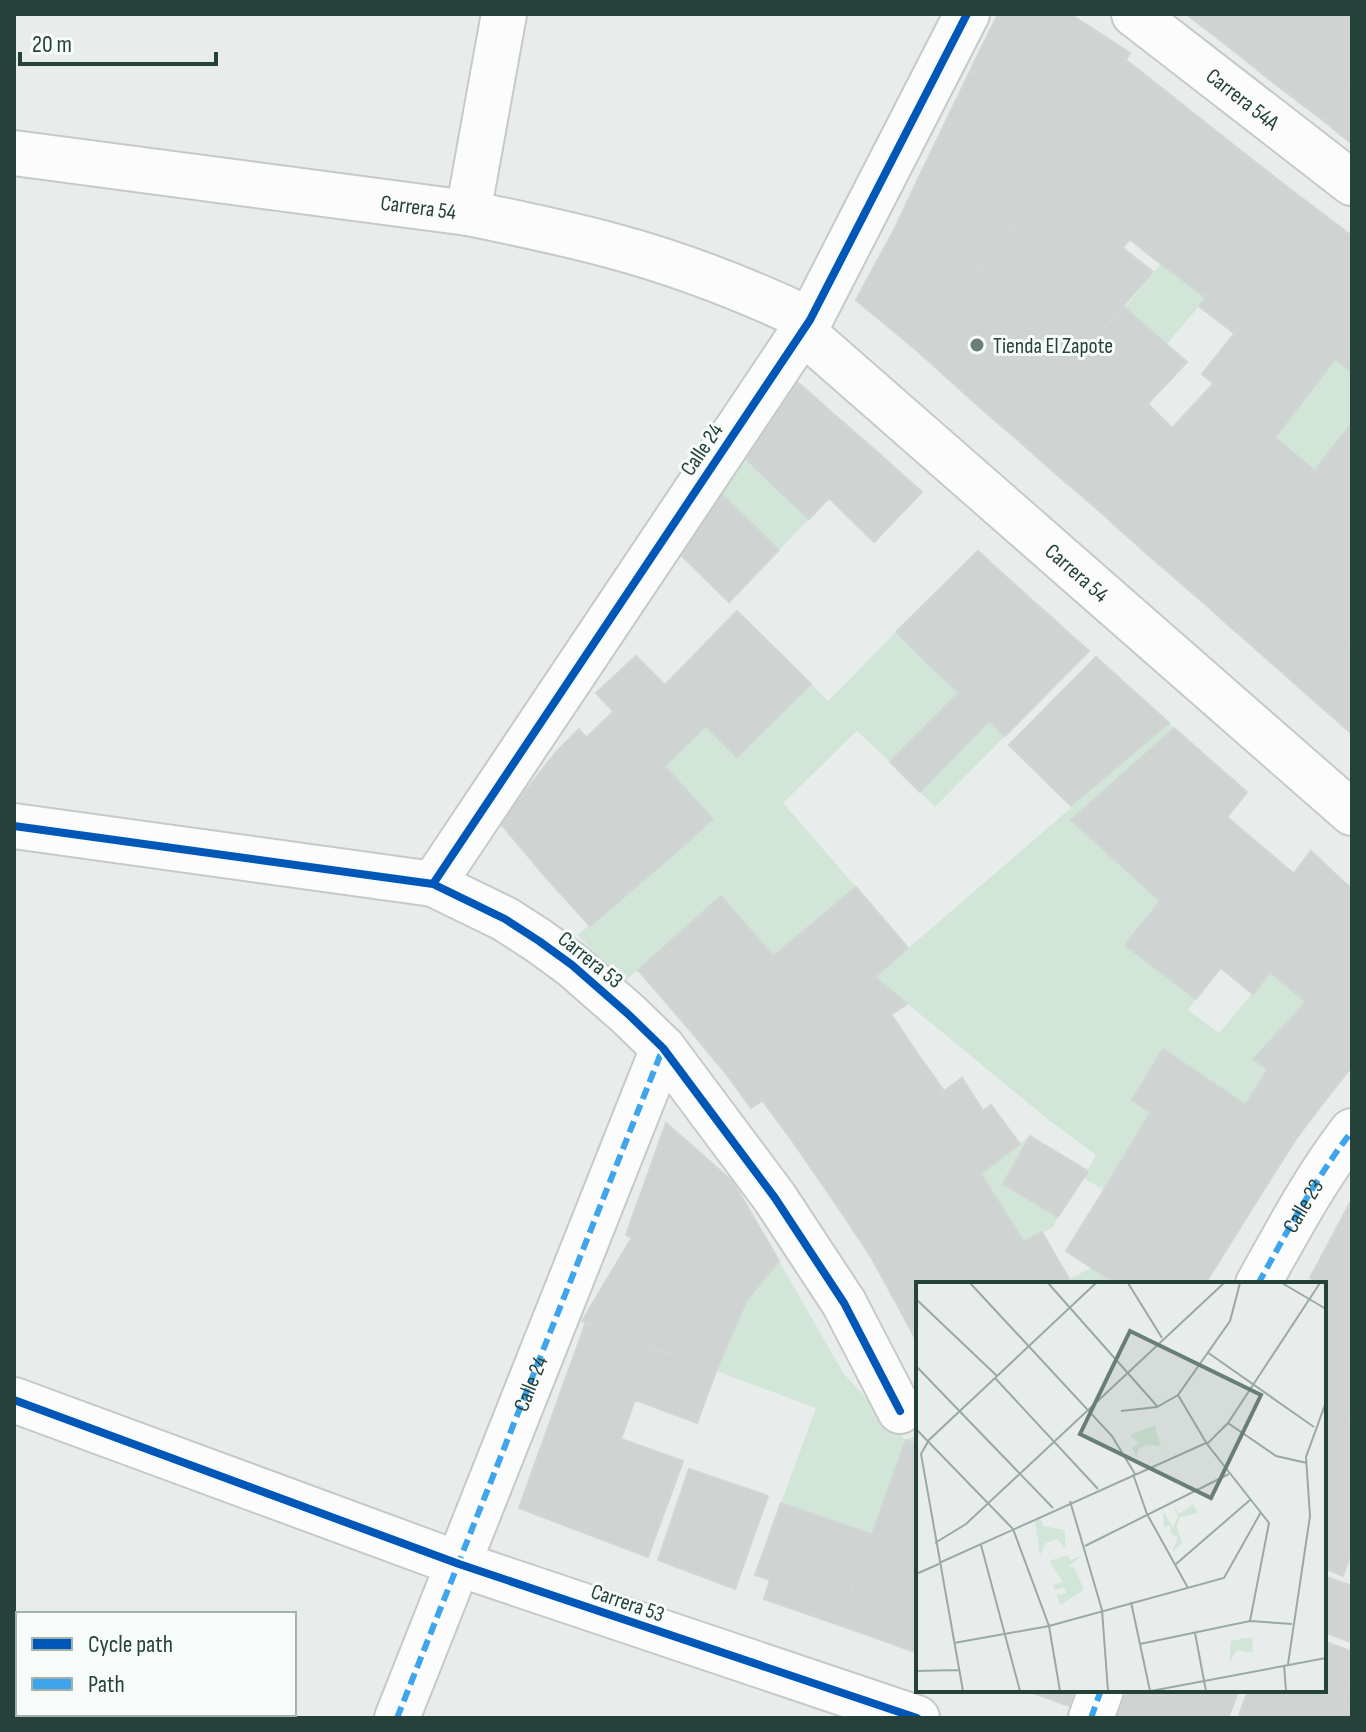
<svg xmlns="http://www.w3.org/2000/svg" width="1366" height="1732" font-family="'Sofia Sans Condensed',sans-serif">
<rect width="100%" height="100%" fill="#e8edeb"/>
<path fill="#d1e6d8" d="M1161,264L1206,298L1167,344L1125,307Z
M1335,359L1352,372V423L1315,470L1276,436Z
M742,455L809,519L779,550L718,491Z
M896,632L959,693L890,762L857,731L783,803L856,887L773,956L721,896L622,984L578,935L713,819L665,766L706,726L738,757L811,684L828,701Z
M989,721L1005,736L935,807L920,792Z
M1169,723L1174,728L1071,819L1160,901L1125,946L1196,999L1188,1010L1219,1033L1270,972L1306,1002L1245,1105L1163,1050L1132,1100L1150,1113L1104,1190L1083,1178L1096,1155L1050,1121L875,977Z
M1030,1136L1004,1184L1058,1217L1053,1227L1024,1242L981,1174Z
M779,1261L844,1374L905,1440L918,1435V1444L906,1441L871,1534L781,1503L816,1408L716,1371L747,1300Z
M1091,1268L1117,1284H1071L1069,1279Z"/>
<path fill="#cfd4d2" stroke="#d1d6d4" stroke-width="2" d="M998,14H1070L1130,53L1083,128L970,71Z
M1186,14H1256L1233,50Z
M1256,14H1315L1270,80L1233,50Z
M1315,14H1352V82L1324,121L1270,80Z
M1126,60L1178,101L1096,211L1054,177Z
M970,71L1083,128L1054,177L946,121Z
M1352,82V144L1324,121Z
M1178,101L1231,143L1147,253L1096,211Z
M946,121L1054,177L1013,225L918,179Z
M1231,143L1295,193L1206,298L1147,253Z
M1054,177L1131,238L984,411L914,348Z
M918,179L1013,225L979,267L895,228Z
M1295,193L1327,217L1234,333L1199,306Z
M1327,217L1352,236V337L1276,436L1202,374Z
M895,228L979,267L914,348L856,300Z
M1123,248L1153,272L1011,434L984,411Z
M1124,307L1187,362L1070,486L1011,434Z
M1352,337V372L1335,359Z
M793,378L837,417L779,491L742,455Z
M1214,383L1268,431L1155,561L1097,509Z
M1148,404L1172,428L1097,509L1070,486Z
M837,417L875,450L809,519L779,491Z
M1352,423V499L1350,501L1315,470Z
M1268,431L1319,474L1204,603L1155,561Z
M875,450L922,492L874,542L829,498Z
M1319,474L1350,501L1235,631L1204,603Z
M718,491L779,550L729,602L677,551Z
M1350,501L1352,502V641L1309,696L1235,631Z
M978,551L1012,582L929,665L896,632Z
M1012,582L1042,609L959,693L929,665Z
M1042,609L1089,651L1005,736L989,721L920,792L890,762Z
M737,611L811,684L737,757L665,685Z
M1352,641V734L1309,696Z
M636,656L706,726L665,766L596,693Z
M1096,657L1169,723L1071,806L1009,745Z
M614,711L713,819L681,848L586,738Z
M1174,728L1247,792L1160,901L1071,820Z
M579,729L633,792L610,814L556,752Z
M556,752L610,814L544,875L500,823Z
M633,792L681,848L590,926L544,875Z
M1227,817L1294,874L1196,999L1125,945Z
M1311,851L1343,881L1253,994L1221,968Z
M1343,881L1352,889V951L1306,1002L1270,972Z
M856,887L908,948L875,977L727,1075L688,1028Z
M721,896L773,956L688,1028L638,970Z
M1352,951V1023L1316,990Z
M875,977L907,1004L751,1108L727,1075Z
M1316,990L1352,1023V1071L1289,1021Z
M891,1014L917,1053L791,1139L762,1100Z
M1289,1021L1350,1069L1320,1107L1253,1059Z
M1163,1049L1296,1139L1263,1191L1132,1100Z
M917,1053L945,1092L820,1181L791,1139Z
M1268,1069L1320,1107L1296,1139L1245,1105Z
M962,1078L983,1111L844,1216L820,1181Z
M991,1105L1020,1144L871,1257L844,1216Z
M1150,1113L1263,1191L1218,1263L1104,1190Z
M666,1123L733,1182L779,1261L747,1300L626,1235Z
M1030,1136L1088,1171L1058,1217L1003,1184Z
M981,1174L1024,1242L947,1284H918V1300L900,1310L871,1257Z
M1104,1190L1218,1263L1205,1284H1117L1066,1251Z
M1352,1199V1302L1324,1286V1284L1310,1278Z
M1042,1232L1069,1279L1058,1284H947Z
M631,1239L747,1300L716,1371L582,1321Z
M1324,1286L1352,1302V1418L1324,1406Z
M918,1300V1344L900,1310Z
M586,1322L653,1349L587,1534L519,1508Z
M653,1349L716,1371L697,1423L635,1400Z
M1324,1406L1352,1418V1503L1324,1493Z
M621,1439L683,1461L648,1557L587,1534Z
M906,1440L918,1444V1653L839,1625Z
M689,1469L768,1496L735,1589L658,1560Z
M1324,1493L1352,1503V1551L1343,1576L1324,1568Z
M781,1503L871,1534L839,1625L764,1599L770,1580L755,1575Z
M1324,1576L1352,1586L1351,1642L1324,1632Z
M1324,1641L1352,1652V1677L1337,1718H1238L1248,1690H1324Z
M1352,1677V1718H1337Z
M1025,1690H1074L1069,1706Z
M1127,1690H1239L1228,1718H1116Z"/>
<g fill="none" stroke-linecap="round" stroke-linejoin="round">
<defs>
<g id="street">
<path id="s1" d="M1134,14L1352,183"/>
<path id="s2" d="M14,153L468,213C517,223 565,233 613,246C680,264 747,290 810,320"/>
<path d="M468,213L504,14"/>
<path id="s3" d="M802,331L1352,813"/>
<path d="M14,826L433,884L505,919L539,941L572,965L628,1014L663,1048L775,1198L844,1303L900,1411"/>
<path d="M433,884L810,320L967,14"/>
<path id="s4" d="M1258,1284C1287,1232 1315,1179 1352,1131"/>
<path d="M14,1400L459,1564L917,1718"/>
<path id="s5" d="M397,1718L663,1048"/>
<path d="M1091,1718L1101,1690"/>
</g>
</defs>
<use href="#street" stroke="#c5cac8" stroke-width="48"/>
<use href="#street" stroke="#fcfcfc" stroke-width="44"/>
<path stroke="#3ea4ec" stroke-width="6" stroke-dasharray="12 6" stroke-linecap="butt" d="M1258,1284C1287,1232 1315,1179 1352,1131
M397,1718L663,1048
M1091,1718L1101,1690"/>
<defs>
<path id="cycleway" d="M14,826L433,884L505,919L539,941L572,965L628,1014L663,1048L775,1198L844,1303L900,1411
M433,884L810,320L967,14
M14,1400L459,1564L917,1718"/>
</defs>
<use href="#cycleway" stroke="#f7fbf9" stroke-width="13"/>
<use href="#cycleway" stroke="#0057b8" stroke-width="8"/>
</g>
<circle fill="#697e78" stroke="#f7fbf9" stroke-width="3" cx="977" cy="345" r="8"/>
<g text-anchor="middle" stroke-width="6" stroke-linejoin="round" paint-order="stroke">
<g font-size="22" fill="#24423a" stroke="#f7fbf9">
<text dy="8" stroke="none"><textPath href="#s1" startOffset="138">Carrera 54A</textPath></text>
<text dy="8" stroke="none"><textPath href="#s2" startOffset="408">Carrera 54</textPath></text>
<text transform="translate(701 449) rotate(-56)" y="8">Calle 24</text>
<text dy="8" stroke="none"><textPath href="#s3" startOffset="366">Carrera 54</textPath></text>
<text transform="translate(591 959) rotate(39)" y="8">Carrera 53</text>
<text dy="8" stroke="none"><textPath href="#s4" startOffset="90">Calle 23</textPath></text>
<text dy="8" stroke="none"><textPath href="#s5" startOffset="360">Calle 24</textPath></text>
<text transform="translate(628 1602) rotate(19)" y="8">Carrera 53</text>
</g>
<g font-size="22" fill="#24423a" stroke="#f7fbf9" text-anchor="start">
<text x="993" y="353">Tienda El Zapote</text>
</g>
</g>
<g transform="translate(916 1282)">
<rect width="410" height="410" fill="#e8edeb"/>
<path d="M239,143L247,175L244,164L232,163L222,167L221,175L216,166L223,162L214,153ZM277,222L282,231L264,235L261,244L266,261L256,270L262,255L255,252L254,243L248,245L247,229L257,245L262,234L257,224L263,232ZM124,236L127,244L149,248V266L142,257L130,261L124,273L119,238ZM152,273L154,278L166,274L152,285H158L168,308L144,323L141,313L150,311L148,306L139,308L137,303L147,300L133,279ZM329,356H336L337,371L321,368L313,380L315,359Z" fill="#d1e6d8"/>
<path fill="none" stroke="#9aa9a4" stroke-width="2" d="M54,1L196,154L219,192M132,1L241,124M212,1L246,56M366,1L410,27M0,17L81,94M291,70L398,145M0,84L137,226M79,96L182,207M262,113L291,162L353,241L334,339M205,129L241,125L262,113L314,39L324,1M312,141L360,174L391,181M0,147L97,247L133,344L144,409M291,162L312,141L404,1M217,192L231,232L272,306M154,219L186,328L192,409M19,261L50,242L308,1M65,263L104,409M169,264L313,192M23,281L290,161M260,282L334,218M0,292L23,282M215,320L234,409M279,351L290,409M38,361L133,344L308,296L345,230M224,362L334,339L376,342M372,382L394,234L390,175L410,120M368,383L370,409M0,389L43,388M47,409L5,172L13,158L180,1M235,409L410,376"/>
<path fill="#697e78" fill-opacity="0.15" stroke="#697e78" stroke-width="4" d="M214,49L345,113L295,216L164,152Z"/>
<rect width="410" height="410" fill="none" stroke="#24423a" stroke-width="4"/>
</g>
<rect width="1366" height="1732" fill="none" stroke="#24423a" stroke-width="32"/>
<rect x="16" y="1612" width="280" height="104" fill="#f7fbf9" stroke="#a3b1ad" stroke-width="2"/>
<rect x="32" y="1638" width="40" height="12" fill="#0057b8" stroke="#a3b1ad" stroke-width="2"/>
<text x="88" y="1652" font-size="24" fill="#24423a">Cycle path</text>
<rect x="32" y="1678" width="40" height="12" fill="#3ea4ec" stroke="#a3b1ad" stroke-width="2"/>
<text x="88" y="1692" font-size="24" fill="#24423a">Path</text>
<path d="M20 52v12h196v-12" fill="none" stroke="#24423a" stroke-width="4"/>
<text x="32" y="52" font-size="24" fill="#24423a" stroke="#f7fbf9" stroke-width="6" paint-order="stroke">20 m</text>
</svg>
